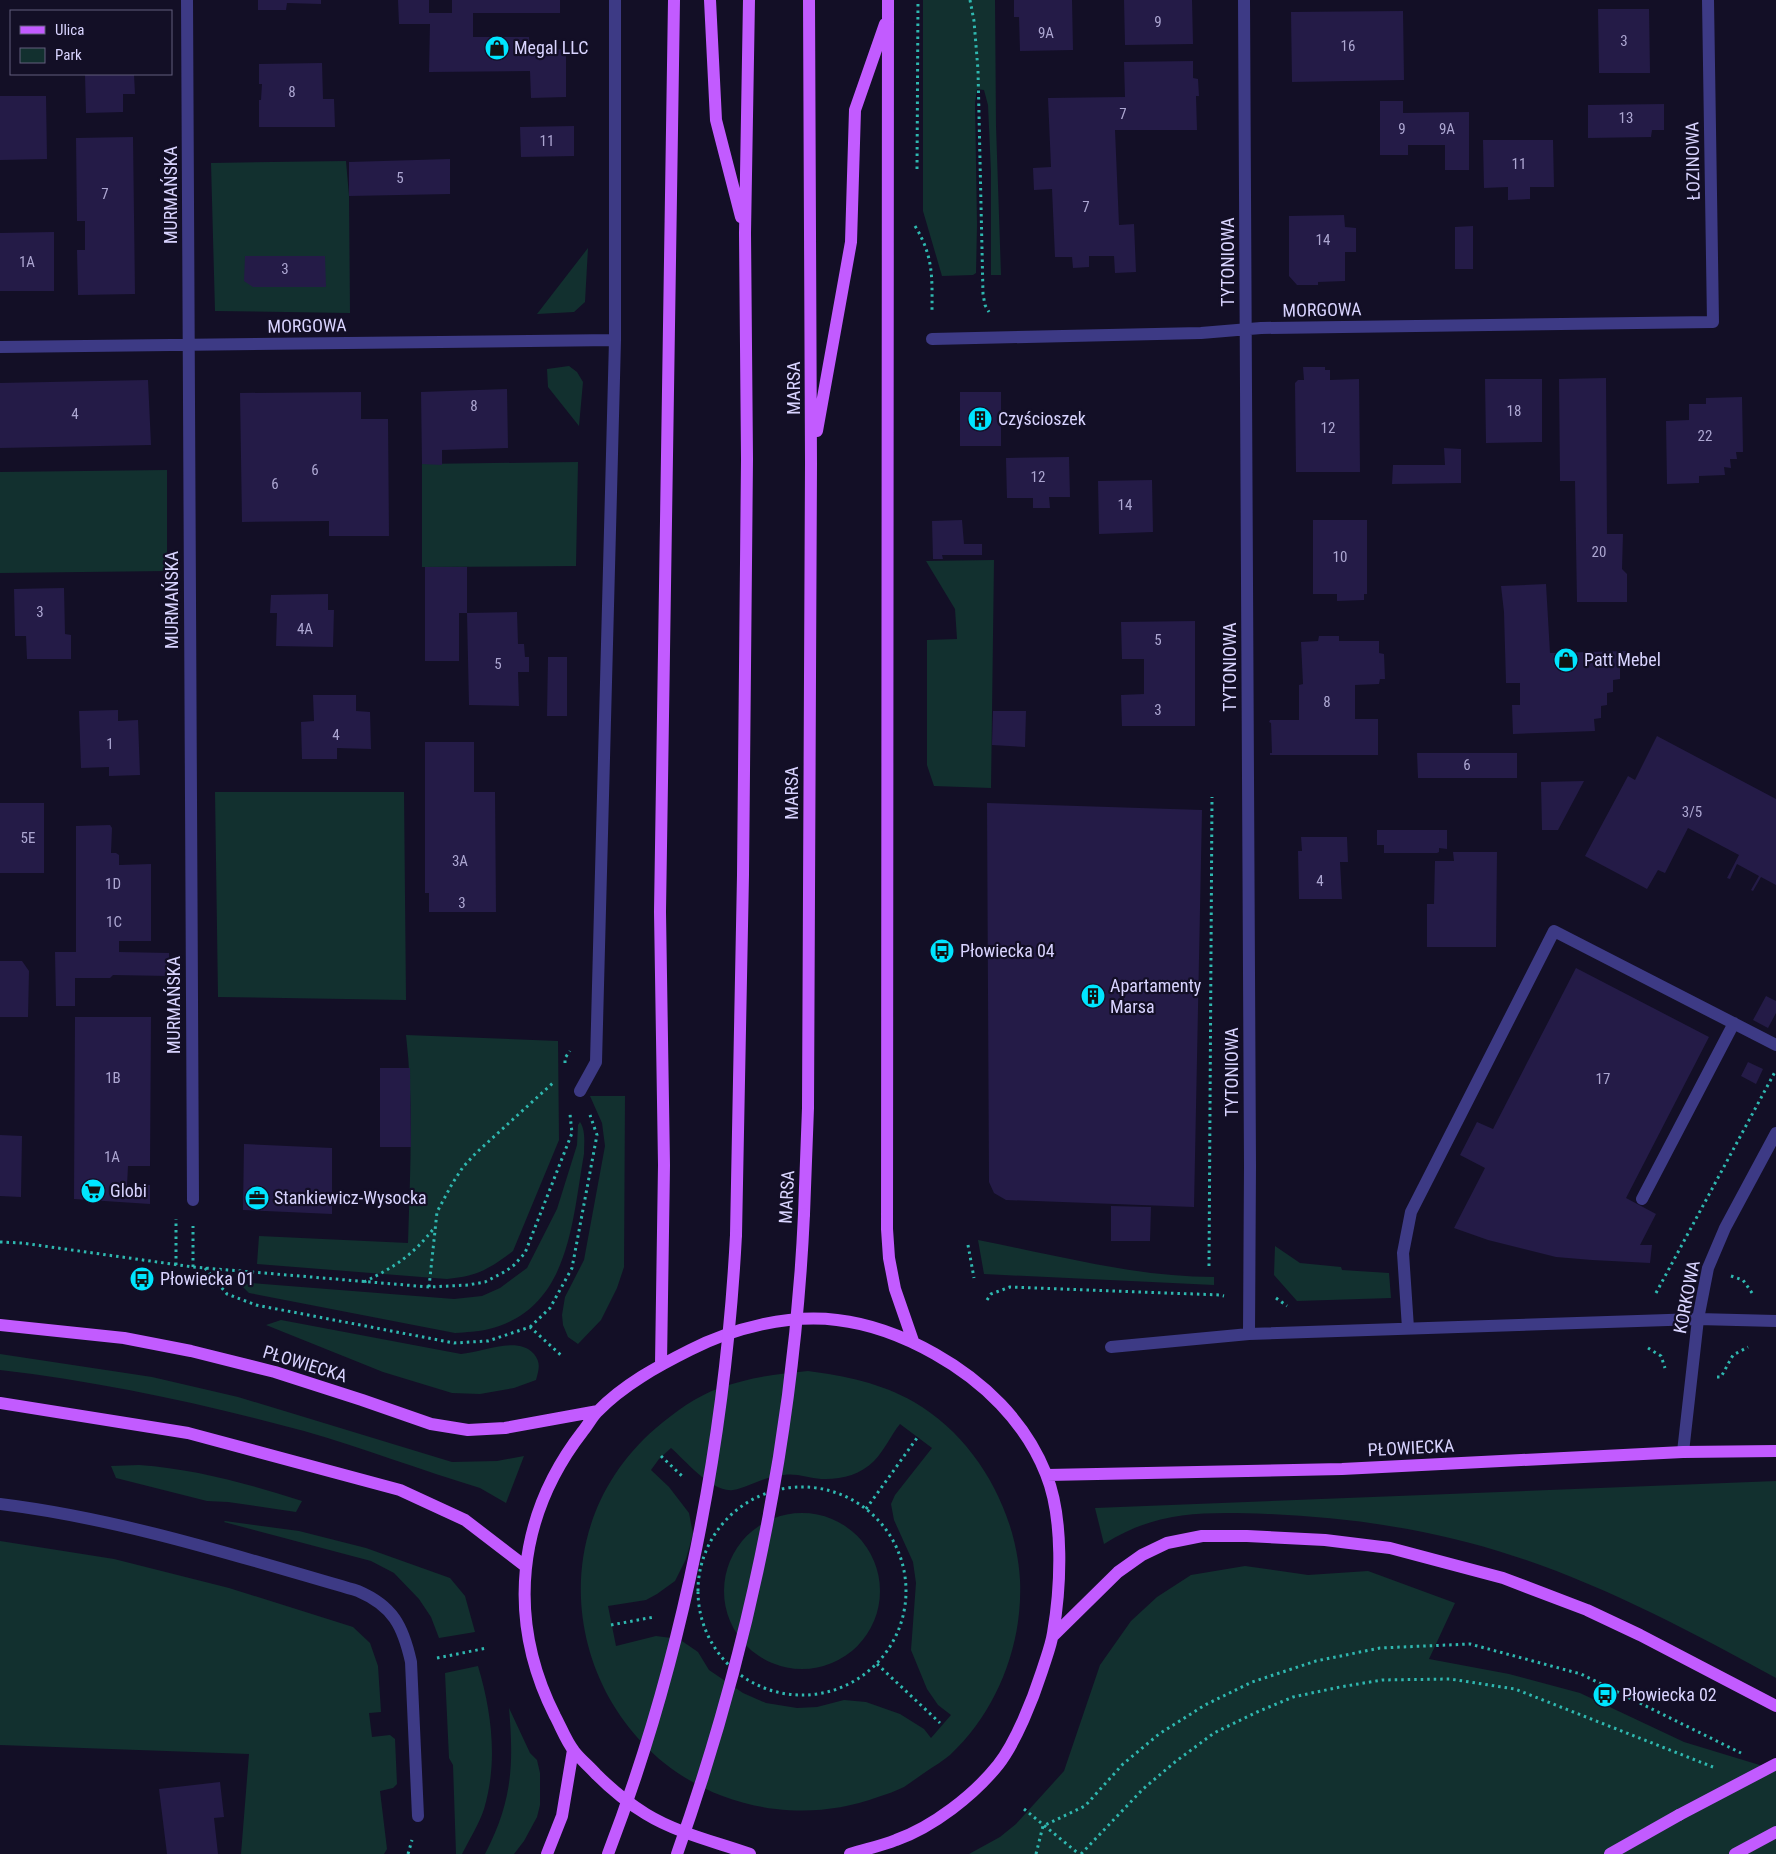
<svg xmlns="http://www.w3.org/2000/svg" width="1776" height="1854" font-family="'Roboto Condensed',sans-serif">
<rect width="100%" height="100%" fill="#130f26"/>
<path fill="#12302f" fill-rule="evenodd" d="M923,0H995L996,126L1001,275H991V172L988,105L984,90L977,89L975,103L977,225L976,273L973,275L942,276L923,211Z
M346,161L349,196L350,313L215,311L211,163Z
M588,248L585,302L574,312L537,314Z
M569,366L577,372L583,382L579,426L548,387L547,369Z
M578,462L576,566L422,567V464Z
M167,470V571L0,573V472Z
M994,560L991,788L934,786L927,765V640L957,639L955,609L926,561Z
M215,792H404L406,1000L218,997Z
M406,1035L558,1041L559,1140L513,1251C489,1269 478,1276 447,1279L257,1264L259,1236L408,1243C410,1174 414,1104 406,1035Z
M590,1096H625L624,1267L617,1288L601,1320L578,1344L568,1337L563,1325L562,1315L565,1297L584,1260L605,1146L602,1123Z
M580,1122C586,1131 584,1143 584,1154C572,1221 570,1309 489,1329C478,1332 466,1332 455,1333L249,1293L243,1287L247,1284L252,1283L454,1299L482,1296L500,1288L527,1268L557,1209L577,1145L578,1125Z
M978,1240C1056,1255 1135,1277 1214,1277V1285L984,1274Z
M1275,1246L1300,1263L1341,1267L1342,1270L1389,1273L1391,1298L1297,1301L1274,1275Z
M281,1320L461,1354C482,1353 517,1335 534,1354C541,1363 539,1369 536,1380L514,1388L480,1394L452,1393L383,1372L266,1325Z
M0,1354L152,1377L238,1397L452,1462L497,1461L524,1456L506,1503L480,1488C421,1470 363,1448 304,1431C204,1404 103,1382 0,1370Z
M808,1371C845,1376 881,1383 914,1402C976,1438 1016,1510 1020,1580C1023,1645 997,1711 950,1755C943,1761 934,1766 927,1771C919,1776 912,1782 904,1787C896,1791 887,1794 878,1797C844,1809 812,1813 776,1809C589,1787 511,1553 656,1428C675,1412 696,1396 720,1388C750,1377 777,1374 808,1371ZM900,1424L932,1448L895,1495L891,1504L894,1520L913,1562L916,1583L911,1650L927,1689L938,1705L951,1715L931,1738L924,1729L900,1714L866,1702L844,1700L817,1707L797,1708L766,1703L743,1693L709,1670L698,1652L679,1639L656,1636L616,1646L608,1606L646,1600L657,1594L675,1581L686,1559L693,1534L689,1513L669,1487L651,1470L659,1459L671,1448C685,1460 712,1493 733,1490C750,1487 764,1476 784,1475C796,1473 809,1478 821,1479C840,1480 860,1475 874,1461C884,1451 891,1435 900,1424Z
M139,1465C196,1469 248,1484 302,1501L296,1512L228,1502L207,1501L116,1478L111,1466Z
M1776,1481V1678C1688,1630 1594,1580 1498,1551C1423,1528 1345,1517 1268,1514C1206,1512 1157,1510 1104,1544L1095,1508Z
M724 1591a78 78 0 1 1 156 0a78 78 0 1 1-156 0Z
M225,1521L299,1531L366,1548L450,1578L465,1596L475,1632L439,1638L431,1617L419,1599L394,1573L371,1561L224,1522Z
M0,1541L114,1559L229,1588L353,1627L370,1643L378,1666L381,1712L369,1713L372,1737L390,1735L395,1739L397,1784L393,1788L380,1791L387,1849L384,1854H241L249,1754L0,1745Z
M1245,1566L1308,1575L1368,1571L1455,1603L1429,1659L1509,1674L1580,1693L1684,1742L1776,1770V1854H969L1000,1837L1016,1824L1064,1771L1100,1665L1131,1621L1157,1597L1191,1575Z
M478,1666C492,1713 498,1762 484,1809C479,1824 469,1840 462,1854H456L453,1765L449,1758L445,1673Z
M509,1708L530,1753L537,1760L540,1773V1805L537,1817L524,1841L514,1854H485C512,1802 514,1766 509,1708Z"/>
<path fill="#241b47" d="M258,0H321V4L287,3L286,10H258Z
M398,0H429V13H452V0H560V13H473V37H529L530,50L566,49V97L531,98L530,71L429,72L430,24H399Z
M1014,0H1072L1073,50L1020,51L1019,17H1014Z
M1124,0H1192L1193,44L1125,45Z
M1598,9H1649L1650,73H1599Z
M1403,11L1404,80L1292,82L1291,12Z
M1193,61V78L1198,79L1199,96H1196L1197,130H1115L1119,225L1134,224L1136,272L1115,273L1114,256H1089V267L1073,268L1072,257H1055L1052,189L1034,190L1033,168L1051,167L1048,98L1125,97L1124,62Z
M322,63L323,99H334L335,127H259V100H261L262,84H259V64Z
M85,74H134L135,94H123V112L86,113Z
M0,96H46L47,159L0,160Z
M1380,101H1403V113L1469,112V170H1445V145H1408V155H1380Z
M1664,104V130H1652L1651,137L1588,138V105Z
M574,126V156L521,157L520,127Z
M133,137L135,294L78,295L77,250H85V221H77L76,138Z
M1483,140H1553L1554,187H1530V199L1508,200V187L1484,188Z
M450,159V194L349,196V162Z
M1344,215L1345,227L1356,228V252H1345V281L1318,282V285H1297L1289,276V216Z
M1473,226V269H1455V227Z
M54,232V291H0V233Z
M245,256H325L326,287H253L244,281Z
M1303,367H1325V370H1330V380L1359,379L1360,472H1296L1295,383L1298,380H1304Z
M1606,378L1607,534H1623L1622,569L1627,574V602H1577L1575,481H1560L1559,379Z
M1485,379H1542V442L1486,443Z
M148,380L151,445L0,448V383Z
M507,389L508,448L442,450V465L422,464L421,392Z
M361,392V419H388L389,536H329V521L242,522L240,393Z
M960,392H1001V446H960Z
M1742,397L1743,452H1736L1737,459H1730L1731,468L1724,467L1725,475L1699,476V483L1667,484L1666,421L1689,420V404H1706V398Z
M1444,448L1461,449V483L1392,484L1393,465H1445Z
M1069,457L1070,497H1049L1050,508H1033V498H1007L1006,458Z
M1152,480L1153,532L1099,534L1098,481Z
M962,520L964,544H982V555H942L943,559H933L932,521Z
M1313,520H1367V594H1364V600L1337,601V594H1313Z
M425,567H467V613H459V661H425Z
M1546,584L1550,653L1626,651L1627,666L1620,667V679L1613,680V692L1607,693V705L1601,706V718L1594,719L1595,731L1513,734L1512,705H1520V683H1506L1504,612L1501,586Z
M64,588L65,634L71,635V659H27L26,636H15L14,589Z
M328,594V610H334L333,647L276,646L277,613H270L271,595Z
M517,612L518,644H524L525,657H529V672H518L519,706L469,705L467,613Z
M1195,621V726H1122L1121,695L1144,694V659H1122L1121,622Z
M1319,636H1339V641H1379V653L1384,654L1385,679H1380L1379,684L1355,685V719H1378V755H1270V753H1272L1271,723L1269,722L1270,720H1299V685L1303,684L1301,642L1318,641Z
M548,657H567V716H547Z
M313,695H356V711L370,712L371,749L337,748V759H302L301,722L314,721Z
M118,710V721L138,720L140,775L109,776V767L81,768L79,711Z
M993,711H1026L1025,747L992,745Z
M1657,736L1776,799V885L1761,877L1753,891L1751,890L1759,876L1737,864L1730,879L1727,878L1739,855L1688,828L1665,873L1658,870L1647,889L1585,856L1628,776L1635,780Z
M425,742H474V792H495L496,912H429V893H425Z
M1417,753H1517V778H1418Z
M1584,781L1558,830H1542L1541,782Z
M0,803H44V873H0Z
M987,803L1202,810L1194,1207L1006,1200L994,1193L989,1182Z
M110,825L112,828L111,853H116L119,855V865L151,864V941H119V952L169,953L170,976L113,975L110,978H75V1006H56L55,952H76V826Z
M1377,830H1447V849L1439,848V852L1437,853H1384V845H1377Z
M1301,837H1347L1348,862H1340L1342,899H1299L1298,851H1302Z
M1453,852H1497L1496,947H1427V904H1434L1435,861H1454Z
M0,961H22L29,971L28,1017H0Z
M1576,968L1709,1037L1626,1198L1656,1214L1640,1245H1652L1650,1263L1592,1260L1556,1257L1488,1240L1454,1228L1485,1168L1460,1155L1477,1122L1493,1129Z
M1766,996L1776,1001V1013L1768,1028L1753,1020Z
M75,1017H151L150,1166H128L127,1186L150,1185V1204L74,1199Z
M1748,1062L1763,1069L1756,1084L1741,1076Z
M380,1068H410L411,1147H380Z
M0,1135L22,1136L21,1197L0,1196Z
M244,1144L332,1148V1214L243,1210Z
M1111,1206L1151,1207L1150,1241H1111Z
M220,1782L224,1817L214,1818L218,1854H167L159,1789Z"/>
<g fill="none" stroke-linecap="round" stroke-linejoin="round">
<path stroke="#2fb8b0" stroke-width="3" stroke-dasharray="2.5 4" stroke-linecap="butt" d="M970,0L974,21L978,70L983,294L985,305L989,312
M917,169L918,0
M915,226C934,257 932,278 932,313
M565,1063V1058L570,1051
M0,1242L22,1243L193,1267L429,1287L468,1285L485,1282L506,1271L514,1265L525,1253L572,1133L570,1114
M968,1245L974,1278
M176,1265V1219
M1209,1266L1212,797
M193,1267V1226
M205,1268L227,1294L256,1305L454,1343L488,1341L530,1327L563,1357
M1731,1276L1743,1280L1752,1293
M364,1282C396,1266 412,1256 435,1227
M429,1287L437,1212L452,1184L463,1167L476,1153L554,1082
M1656,1293L1776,1070
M1276,1298L1287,1306
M987,1300L991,1294L1010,1287L1220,1295L1224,1296
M530,1327L550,1308L572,1268L597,1135L590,1115
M1648,1348L1661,1356L1665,1368
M1717,1377H1721L1733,1355L1748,1347
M661,1456L683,1477
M698 1591a104 104 0 1 1 208 0a104 104 0 1 1-208 0Z
M866,1509L917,1438
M611,1625L654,1617
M437,1658L487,1648
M877,1664L940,1723
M1024,1809L1079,1854
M408,1854L412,1840
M1036,1854L1043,1826L1085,1806L1123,1764L1159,1734L1205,1705L1252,1682L1316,1661L1380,1648L1470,1644L1581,1674L1741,1753
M1081,1854L1143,1789L1175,1762L1214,1733L1257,1712L1293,1697L1340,1687L1382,1680L1450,1679L1515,1689L1713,1767"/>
<path stroke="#3d3a85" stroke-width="12" d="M187,0L193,1200
M1244,0L1250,1166L1249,1334
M932,339L1201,333L1261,328L1713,322L1708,0
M0,347L615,340
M580,1091L596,1062L615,340V0
M1642,1199L1734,1023
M1408,1328L1403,1253L1411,1212L1554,931L1776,1045
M1111,1347L1249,1334L1698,1319L1776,1321
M1683,1452L1698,1319L1708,1268L1725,1228L1776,1133
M0,1504C122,1519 240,1557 358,1591C393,1606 403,1626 411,1662L418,1816"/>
<path stroke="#c25bff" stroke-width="12" d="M710,0L716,120L741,217
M888,0L887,1229L889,1258L895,1289L913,1341
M817,431L851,242L855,110L885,24
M804,1214L808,1108L811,463L809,0
M736,1235L743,875L747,459L745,233L749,0
M0,1325L124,1338L191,1351L275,1372L362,1400L431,1424L468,1430L505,1428L598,1411
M661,1364L664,1165L660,912L674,0
M0,1403L188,1433L400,1490L465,1520L525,1566
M1047,1475L1342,1469L1683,1452L1776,1451
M1053,1636L1118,1572L1142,1555L1167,1543L1202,1536H1247L1325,1540L1390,1548L1503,1578L1587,1610L1640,1635L1776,1706
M547,1854L562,1816L573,1750
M750,1854C716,1842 677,1833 646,1814C628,1803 611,1789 596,1774C589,1766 580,1759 574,1751C566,1741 561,1727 555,1716C506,1619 517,1516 583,1431C588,1425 592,1417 597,1412C623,1385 658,1366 690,1350C733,1328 789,1314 837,1320C872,1324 905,1337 935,1354C983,1381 1025,1421 1046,1474C1064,1518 1061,1587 1053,1633C1051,1646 1046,1658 1042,1671C1033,1699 1016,1742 998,1765C974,1795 933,1827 896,1840C881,1846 866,1849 850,1854
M1610,1854L1679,1815
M1735,1854L1776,1832"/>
<path stroke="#c25bff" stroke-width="12" d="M1679,1815L1776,1764
M608,1854C683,1658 725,1444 736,1235
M677,1854C750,1648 794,1432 804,1214"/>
</g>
<defs>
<symbol id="shop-disc" viewBox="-11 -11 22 22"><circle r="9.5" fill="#00e5ff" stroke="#130f26"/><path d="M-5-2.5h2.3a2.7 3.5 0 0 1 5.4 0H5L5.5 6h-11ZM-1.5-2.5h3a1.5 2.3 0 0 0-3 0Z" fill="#111"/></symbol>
<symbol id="building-disc" viewBox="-11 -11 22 22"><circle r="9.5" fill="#00e5ff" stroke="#130f26"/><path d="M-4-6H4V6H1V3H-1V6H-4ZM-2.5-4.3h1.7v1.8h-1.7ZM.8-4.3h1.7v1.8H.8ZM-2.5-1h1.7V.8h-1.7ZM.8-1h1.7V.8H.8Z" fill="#111"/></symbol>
<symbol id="bus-disc" viewBox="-11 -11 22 22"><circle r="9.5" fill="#00e5ff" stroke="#130f26"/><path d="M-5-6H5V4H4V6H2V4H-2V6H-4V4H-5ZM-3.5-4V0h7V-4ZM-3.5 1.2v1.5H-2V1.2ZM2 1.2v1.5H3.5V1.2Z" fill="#111"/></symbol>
<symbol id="supermarket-disc" viewBox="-11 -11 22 22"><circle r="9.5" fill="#00e5ff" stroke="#130f26"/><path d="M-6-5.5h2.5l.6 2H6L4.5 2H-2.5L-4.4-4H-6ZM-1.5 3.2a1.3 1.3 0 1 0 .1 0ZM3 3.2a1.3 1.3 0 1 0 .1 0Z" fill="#111"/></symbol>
<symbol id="office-disc" viewBox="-11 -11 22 22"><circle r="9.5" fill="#00e5ff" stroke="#130f26"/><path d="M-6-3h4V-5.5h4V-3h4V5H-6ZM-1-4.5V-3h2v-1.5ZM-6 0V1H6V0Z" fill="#111"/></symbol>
</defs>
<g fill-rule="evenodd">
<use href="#shop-disc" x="483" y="34" width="28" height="28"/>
<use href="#building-disc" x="966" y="405" width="28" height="28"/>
<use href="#shop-disc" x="1552" y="646" width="28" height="28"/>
<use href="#bus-disc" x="928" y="937" width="28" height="28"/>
<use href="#building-disc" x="1079" y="982" width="28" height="28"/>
<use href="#supermarket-disc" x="79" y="1177" width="28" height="28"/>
<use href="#office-disc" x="243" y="1184" width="28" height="28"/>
<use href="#bus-disc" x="128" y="1265" width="28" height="28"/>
<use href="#bus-disc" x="1591" y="1681" width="28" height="28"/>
</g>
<g text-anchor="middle" stroke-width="4.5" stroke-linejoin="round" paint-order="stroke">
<g font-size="15" fill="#aca6d1">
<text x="1158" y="27">9</text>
<text x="1046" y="38">9A</text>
<text x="1624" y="46">3</text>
<text x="1348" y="51">16</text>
<text x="292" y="97">8</text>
<text x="1123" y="119">7</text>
<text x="1626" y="123">13</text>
<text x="1402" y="134">9</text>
<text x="1447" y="134">9A</text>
<text x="547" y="146">11</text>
<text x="1519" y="169">11</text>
<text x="400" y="183">5</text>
<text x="105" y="199">7</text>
<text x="1086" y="212">7</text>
<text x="1323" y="245">14</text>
<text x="27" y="267">1A</text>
<text x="285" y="274">3</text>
<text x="474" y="411">8</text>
<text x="1514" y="416">18</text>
<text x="75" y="419">4</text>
<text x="1328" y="433">12</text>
<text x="1705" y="441">22</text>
<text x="315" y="475">6</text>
<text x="1038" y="482">12</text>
<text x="275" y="489">6</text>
<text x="1125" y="510">14</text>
<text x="1599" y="557">20</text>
<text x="1340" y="562">10</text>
<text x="40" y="617">3</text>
<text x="305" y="634">4A</text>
<text x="1158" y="645">5</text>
<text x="498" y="669">5</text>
<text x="1327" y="707">8</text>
<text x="1158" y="715">3</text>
<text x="336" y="740">4</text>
<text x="110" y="749">1</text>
<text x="1467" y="770">6</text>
<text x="1692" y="817">3/5</text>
<text x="28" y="843">5E</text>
<text x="460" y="866">3A</text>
<text x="1320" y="886">4</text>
<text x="113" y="889">1D</text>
<text x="462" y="908">3</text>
<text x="114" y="927">1C</text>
<text x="113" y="1083">1B</text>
<text x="1603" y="1084">17</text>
<text x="112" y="1162">1A</text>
</g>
<g font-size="18" fill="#d9d4ff" stroke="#130f26" text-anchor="start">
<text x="514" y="54">Megal LLC</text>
<text x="998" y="425">Czyścioszek</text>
<text x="1584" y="666">Patt Mebel</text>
<text x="960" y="957">Płowiecka 04</text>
<text x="1110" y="992">Apartamenty<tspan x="1110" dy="21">Marsa</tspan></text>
<text x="110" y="1197">Globi</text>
<text x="274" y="1204">Stankiewicz-Wysocka</text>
<text x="160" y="1285">Płowiecka 01</text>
<text x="1622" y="1701">Płowiecka 02</text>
</g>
<g font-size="18" fill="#d9d4ff" stroke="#130f26">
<text transform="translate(1693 161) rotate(-91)" y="6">ŁOZINOWA</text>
<text transform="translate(171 195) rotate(-90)" y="6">MURMAŃSKA</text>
<text transform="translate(1228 262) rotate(-90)" y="6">TYTONIOWA</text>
<text transform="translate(1322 310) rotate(-1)" y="6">MORGOWA</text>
<text transform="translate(307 326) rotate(-1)" y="6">MORGOWA</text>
<text transform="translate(794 388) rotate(-90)" y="6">MARSA</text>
<text transform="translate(172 600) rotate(-90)" y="6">MURMAŃSKA</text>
<text transform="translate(1230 667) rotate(-90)" y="6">TYTONIOWA</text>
<text transform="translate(792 793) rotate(-90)" y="6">MARSA</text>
<text transform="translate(174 1005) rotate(-90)" y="6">MURMAŃSKA</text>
<text transform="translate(1232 1072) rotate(-90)" y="6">TYTONIOWA</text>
<text transform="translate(787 1197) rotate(-87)" y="6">MARSA</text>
<text transform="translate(1687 1297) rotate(-79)" y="6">KORKOWA</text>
<text transform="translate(305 1364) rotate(17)" y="6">PŁOWIECKA</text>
<text transform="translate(1411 1448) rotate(-3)" y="6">PŁOWIECKA</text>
</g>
</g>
<rect x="10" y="10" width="162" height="65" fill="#130f26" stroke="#625e7d"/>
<rect x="20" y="26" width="25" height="8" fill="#c25bff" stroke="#625e7d"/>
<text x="55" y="35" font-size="15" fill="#d9d4ff">Ulica</text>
<rect x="20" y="48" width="25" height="15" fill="#12302f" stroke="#625e7d"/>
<text x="55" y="60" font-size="15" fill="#d9d4ff">Park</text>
</svg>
